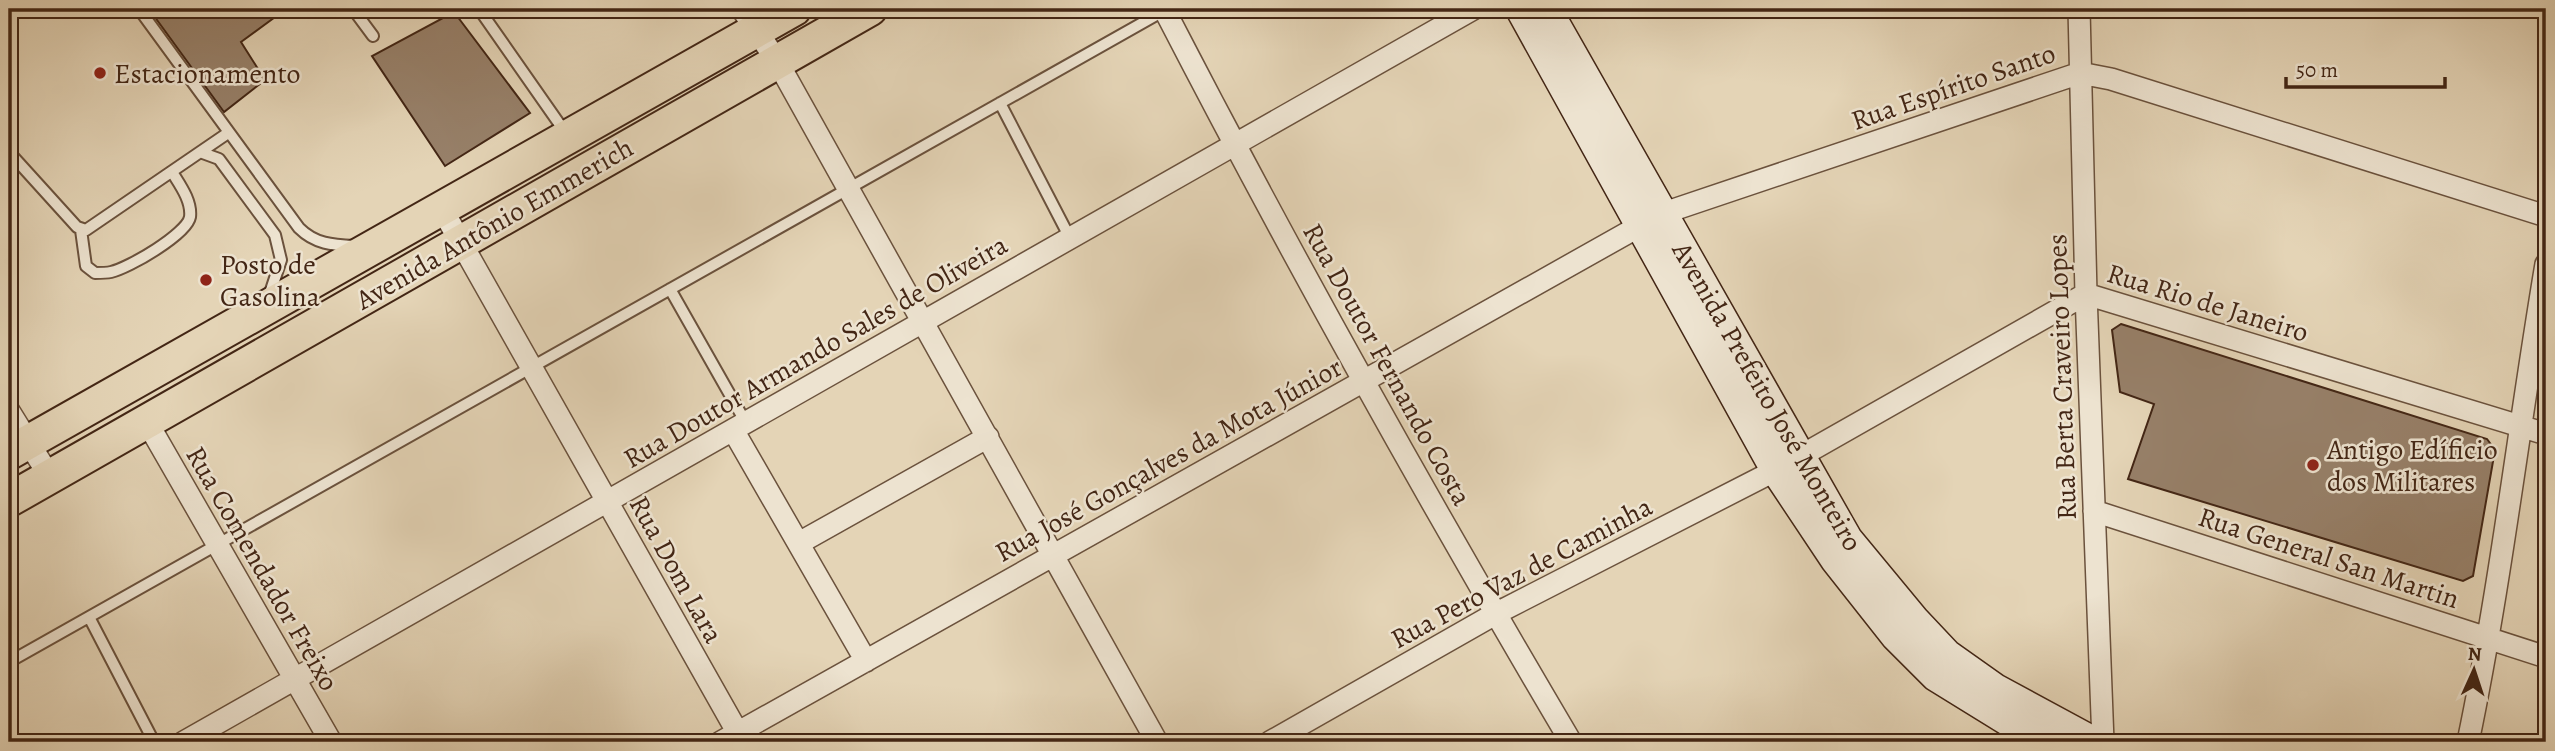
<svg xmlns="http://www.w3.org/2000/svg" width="2555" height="751" font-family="Alegreya,serif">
<rect width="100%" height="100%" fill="#e4d4b6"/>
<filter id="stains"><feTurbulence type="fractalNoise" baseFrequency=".00286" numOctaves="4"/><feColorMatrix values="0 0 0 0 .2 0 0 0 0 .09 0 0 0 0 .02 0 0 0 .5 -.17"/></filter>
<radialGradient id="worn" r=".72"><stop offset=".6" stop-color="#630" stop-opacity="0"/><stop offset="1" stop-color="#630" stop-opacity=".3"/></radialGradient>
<path fill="#978069" stroke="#432615" stroke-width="2" d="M149,9H286L241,42L265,80L224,112Z
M454,12L530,113L445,166L372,56Z
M2121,324L2487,439L2495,450L2473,576L2463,581L2128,479L2154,404L2120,392L2112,330Z"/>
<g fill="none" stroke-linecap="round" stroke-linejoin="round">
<defs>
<path id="lane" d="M139,9L299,228C315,244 332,245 355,246
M353,9L373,36
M479,9L565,132
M1000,103L1070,238
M9,152L77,227L86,230L228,133
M200,152L219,159L275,235L281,260L269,296
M81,230L86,266L95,273C100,273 106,273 111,272C129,268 187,234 190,217C192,201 180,185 172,172
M670,289L746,423
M89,617L154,742
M9,662L1167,9"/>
<path id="street" d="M742,9L777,61L1157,742
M1164,9C1292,257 1429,502 1571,742
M2079,9L2086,294L2103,742
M442,209L743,742
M9,411L50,477
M147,422L331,742
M733,430L866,661
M2094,511L2546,657
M799,543L988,437
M184,742L1473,9
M721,742L1661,214L2080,73L2111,79L2546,216
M1270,742L1495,614L1776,470L2086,294L2546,434
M2468,742C2501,584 2519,424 2546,264"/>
<path id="secondary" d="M1521,9L1776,470L1836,560L1896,636L1936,676L2043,742
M1546,9L1847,539L1914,620L1947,655L1995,689L2093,742"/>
<path id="primary" d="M9,453L794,9
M9,500L870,9"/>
</defs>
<use href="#lane" stroke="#6b523d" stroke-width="14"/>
<use href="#street" stroke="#6b523d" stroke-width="24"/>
<use href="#secondary" stroke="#432615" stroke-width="33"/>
<use href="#primary" stroke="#432615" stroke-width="37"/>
<use href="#lane" stroke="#ede3d0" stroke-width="10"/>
<use href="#street" stroke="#ede3d0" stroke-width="21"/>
<use href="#secondary" stroke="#ede3d0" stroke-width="30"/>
<use href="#primary" stroke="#e4d4b6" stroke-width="33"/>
</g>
<g fill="#8f2418" stroke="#ede3d0" stroke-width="2.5">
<circle cx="100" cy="73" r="7"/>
<circle cx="206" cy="280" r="7"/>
<circle cx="2313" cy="465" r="7"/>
</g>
<g text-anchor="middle" stroke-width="5" stroke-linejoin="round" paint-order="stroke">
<g font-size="28" fill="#432615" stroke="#ede3d0" text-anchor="start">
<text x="114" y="83">Estacionamento</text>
<text x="220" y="274">Posto de<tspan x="220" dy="32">Gasolina</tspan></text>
<text x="2327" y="459">Antigo Edíficio<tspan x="2327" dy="32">dos Militares</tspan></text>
</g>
<g font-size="28" fill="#432615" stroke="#ede3d0">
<text transform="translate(1953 86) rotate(-19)" y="10">Rua Espírito Santo</text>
<text transform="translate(494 223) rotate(-30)" y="10">Avenida Antônio Emmerich</text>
<text transform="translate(2208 302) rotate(17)" y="10">Rua Rio de Janeiro</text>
<text transform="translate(815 351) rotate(-30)" y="10">Rua Doutor Armando Sales de Oliveira</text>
<text transform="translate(1388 364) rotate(61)" y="10">Rua Doutor Fernando Costa</text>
<text transform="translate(2061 377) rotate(-92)" y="10">Rua Berta Craveiro Lopes</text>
<text transform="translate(1768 396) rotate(60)" y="10">Avenida Prefeito José Monteiro</text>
<text transform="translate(1168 459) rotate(-29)" y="10">Rua José Gonçalves da Mota Júnior</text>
<text transform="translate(2329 557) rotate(18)" y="10">Rua General San Martin</text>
<text transform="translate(263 568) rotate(60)" y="10">Rua Comendador Freixo</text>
<text transform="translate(677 569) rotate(61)" y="10">Rua Dom Lara</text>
<text transform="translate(1521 572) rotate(-28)" y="10">Rua Pero Vaz de Caminha</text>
</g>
</g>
<rect width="2555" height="751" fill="none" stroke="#e4d4b6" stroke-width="35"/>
<rect x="10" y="10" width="2534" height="730" fill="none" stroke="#432615" stroke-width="3.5"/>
<rect x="18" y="18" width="2520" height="716" fill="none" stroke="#432615" stroke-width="2"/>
<g transform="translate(2474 670) rotate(3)" stroke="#ede3d0" stroke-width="5" paint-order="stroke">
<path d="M0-5L12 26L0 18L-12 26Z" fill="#432615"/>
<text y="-10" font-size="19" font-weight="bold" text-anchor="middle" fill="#432615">N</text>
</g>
<path d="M2286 77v10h159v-10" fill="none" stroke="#432615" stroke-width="3.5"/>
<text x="2296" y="77" font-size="21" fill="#432615" stroke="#ede3d0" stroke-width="5" paint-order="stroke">50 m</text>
<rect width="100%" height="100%" filter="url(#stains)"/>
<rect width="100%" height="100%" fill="url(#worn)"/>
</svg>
